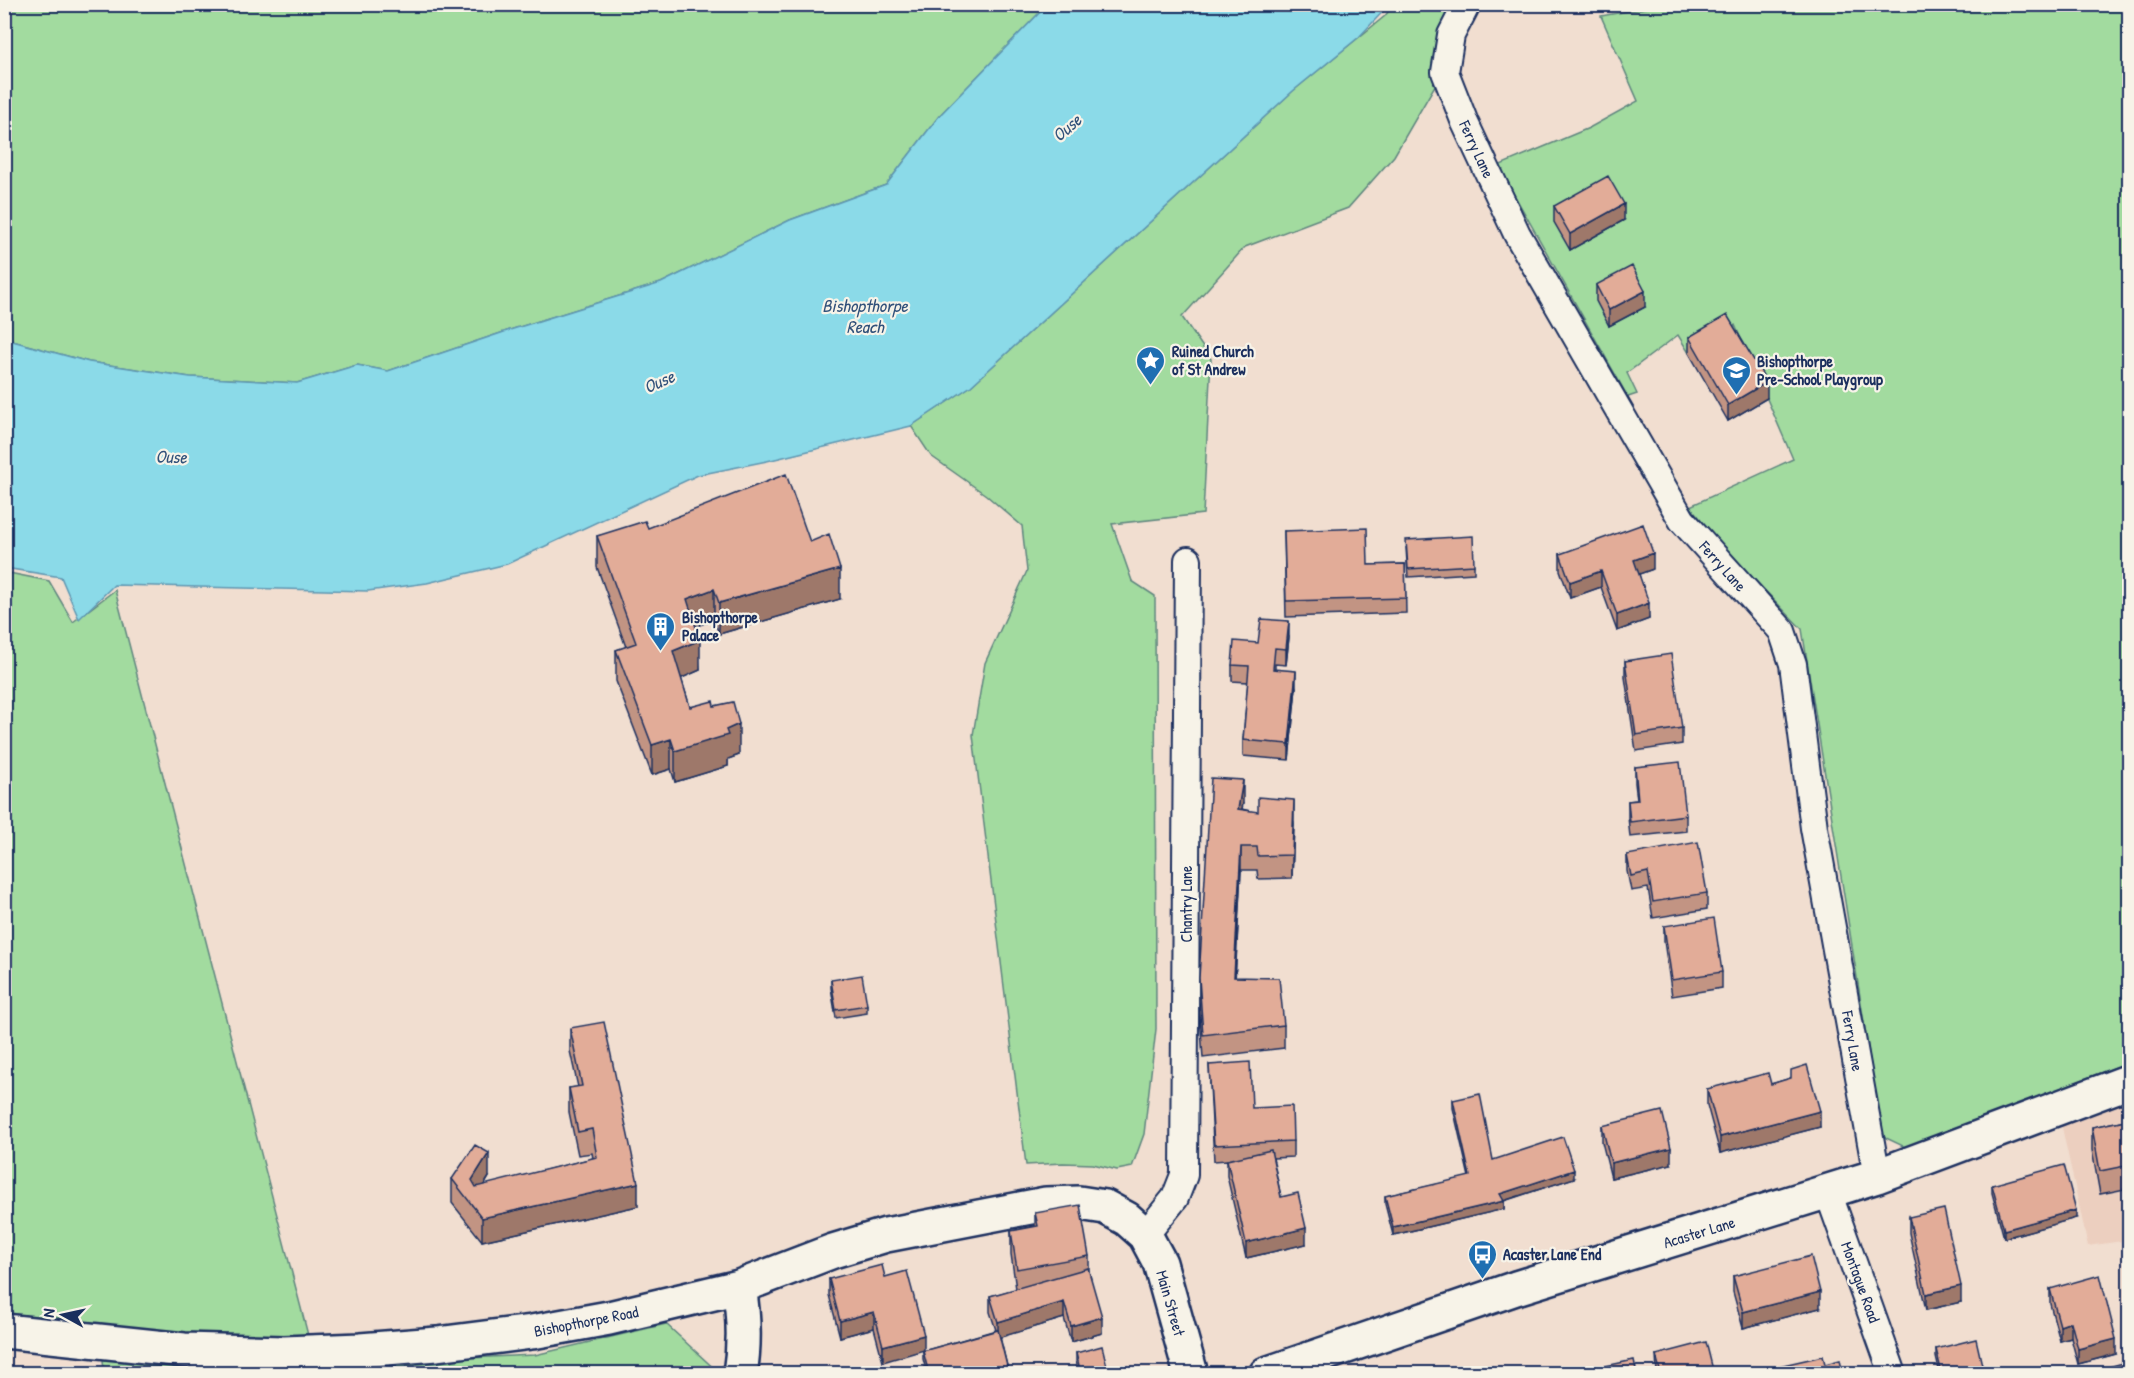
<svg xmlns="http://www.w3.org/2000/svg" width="2134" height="1378" font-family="'Patrick Hand',sans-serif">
<rect width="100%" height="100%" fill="#f1ded0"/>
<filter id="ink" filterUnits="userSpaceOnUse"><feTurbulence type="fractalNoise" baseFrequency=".0167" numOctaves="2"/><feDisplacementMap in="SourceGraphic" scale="12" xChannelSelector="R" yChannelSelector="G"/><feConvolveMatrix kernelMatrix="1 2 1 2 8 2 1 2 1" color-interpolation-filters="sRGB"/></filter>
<g filter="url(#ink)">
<path fill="#eccfbf" d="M2129,1062V1240L2088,1246L2054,1091Z"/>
<path fill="#a2db9f" stroke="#5e857e" stroke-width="1.5" d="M1667,4L2129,5V1062L1905,1147L1882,1136L1802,629L1726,550L1690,506L1793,459L1735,325L1689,353L1678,335L1627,373L1637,394L1628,397L1498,166L1589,128L1638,101L1601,16Z
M4,5H1047L939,116L886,185L790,220L661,283L513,329L388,371L357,365L297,383L190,377L89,362L5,339Z
M1393,5H1456L1437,82L1394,156L1348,208L1245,247L1182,317L1211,359L1203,514L1112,524L1132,581L1155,596L1156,1029L1144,1134L1132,1167L1117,1170L1093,1164L1063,1163L1026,1165L973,735L985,663L1027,571L1022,526L986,495L931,456L911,426L971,386L1293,91L1385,16Z
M4,572L49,581L73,622L115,590L309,1339H180L5,1320Z
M666,1324L720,1374H104L103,1359L209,1370L535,1355Z"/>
<path fill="#8bdae8" stroke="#5e96b1" stroke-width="1.5" d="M1047,5H1389L1359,37L1293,91L971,386L911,426L767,461L698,475L507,564L427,583L368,591L114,585L79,619L61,577L5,568V339L89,362L190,377L297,383L357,365L388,371L513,329L661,283L790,220L886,185L939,116Z"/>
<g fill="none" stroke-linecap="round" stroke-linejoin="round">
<defs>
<path id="minor" d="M1467,4L1451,35L1445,72L1465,123L1517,234L1682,520L1782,631L1793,664L1814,828L1877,1176
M1828,1192L1893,1374
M1145,1235L1175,1198L1184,1175L1188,560"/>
<path id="tertiary" d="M739,1287C744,1316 745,1344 740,1374
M4,1331L184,1350L284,1353L360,1350L437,1344L532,1332L609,1318L739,1287L833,1251L886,1235L1046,1204L1079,1203L1105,1207L1127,1219L1145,1235L1160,1263L1191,1374
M1266,1374L1516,1288L1877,1176L2130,1081"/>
</defs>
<use href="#minor" stroke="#1b2f5e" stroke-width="30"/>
<use href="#tertiary" stroke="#1b2f5e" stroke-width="38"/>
<use href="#minor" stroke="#f7f3e8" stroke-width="26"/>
<use href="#tertiary" stroke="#f7f3e8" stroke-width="33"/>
</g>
<path fill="#c29483" stroke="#1b2f5e" stroke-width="1.5" d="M1554,206L1624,220L1570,250L1554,222Z
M1596,285L1645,307L1609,326L1596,301Z
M1689,337L1767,398L1728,421L1689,353Z
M648,528L840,599L719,634L714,620L696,626L700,670L681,678L690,707L714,706L739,755L728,759V766L675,782L671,769L652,775L616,681V650L626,647L597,567V536Z
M1284,531L1368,565L1405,564L1406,613L1286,617Z
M1406,548L1474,565V573L1408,577Z
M1560,554L1653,569L1639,574L1649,619L1617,631L1601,587L1570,598L1560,570Z
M1289,637L1286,665L1275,664V669L1296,687L1289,760L1243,756V740L1248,682L1232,681V665L1258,643Z
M1625,661L1682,728V744L1636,751L1625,677Z
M1635,767L1686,815V831L1630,837L1628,817V801L1637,800L1635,783Z
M1243,803L1242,809L1294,823L1292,878L1258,879L1257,870H1241L1235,977L1284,1025V1048L1203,1058L1199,1001V978Z
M1627,855L1707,893V909L1653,918L1648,888L1631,891L1627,871Z
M1664,926L1722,972V988L1672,996L1664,941Z
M831,980L867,1005V1013L836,1018L831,988Z
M570,1028L638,1206L482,1241L452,1203V1179L489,1177L484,1186L593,1158L592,1153L578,1155L569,1112V1088L578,1087L570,1051Z
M1209,1065L1252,1108L1293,1141V1157L1273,1158L1281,1197L1306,1244L1246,1258L1227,1176V1160L1214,1161Z
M1791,1078L1820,1127L1720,1153L1707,1105V1089L1771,1084Z
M1453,1100L1493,1160L1574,1178L1504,1201V1209L1393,1235L1385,1204V1196L1469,1177L1453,1108Z
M2130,1119V1188L2100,1194L2092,1150V1127Z
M1602,1126L1671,1164L1611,1178L1602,1142Z
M1992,1185L2076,1218L2004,1238L1992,1193Z
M1035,1213L1089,1256V1271L1102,1333L1071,1342L1064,1318L1000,1337L1009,1374H927L923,1359V1351L996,1330L990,1312V1296L1016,1289L1011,1254V1231L1035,1226Z
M1909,1217L1961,1302L1926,1310L1909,1233Z
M1733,1276L1820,1308L1743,1328L1733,1292Z
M885,1277L883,1362L874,1328L840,1337L829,1295V1279Z
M2050,1289L2116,1354L2078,1364L2071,1338L2060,1341L2050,1304Z
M1936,1349L1984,1374H1940L1936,1357Z
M1076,1353L1109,1374H1079L1076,1361Z
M1656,1355L1714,1374H1657Z"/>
<path fill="#9e786a" stroke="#1b2f5e" stroke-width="1.5" d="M1624,204V220L1570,250V234Z
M1645,291V307L1609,326V310Z
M1767,382V398L1728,421V405Z
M1653,553V569L1634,576V560Z
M840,569V599L719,634V603Z
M1601,571V587L1570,598V582Z
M714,589V620L687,629V599Z
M1649,603V619L1617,631V615Z
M1289,621V637L1286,665V649Z
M700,640V670L673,682V651Z
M1296,671V687L1289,760V744Z
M739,724V755L728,759V766L675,782V751Z
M671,739V769L652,775V745Z
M1243,780V803L1238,832V809Z
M1294,800V823L1292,878V855Z
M1241,847V870L1234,1000V977Z
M1820,1111V1127L1720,1153V1137Z
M1671,1148V1164L1611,1178V1163Z
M489,1153V1177L472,1204V1180Z
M1574,1170V1178L1500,1202V1194Z
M638,1183V1206L482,1241V1218Z
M1504,1201V1209L1393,1235V1227Z
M2076,1210V1218L2004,1238V1230Z
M1306,1228V1244L1246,1258V1243Z
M1961,1286V1302L1926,1310V1294Z
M1820,1292V1308L1743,1328V1312Z
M1064,1302V1318L998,1338V1322Z
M874,1312V1328L840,1337V1321Z
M1102,1317V1333L1071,1342V1326Z
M2071,1322V1338L2060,1341V1326Z
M924,1335V1350L883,1362V1346Z
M2116,1339V1354L2078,1364V1349Z"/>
<path fill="#e2ac98" stroke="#1b2f5e" stroke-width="1.5" d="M1608,176L1624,204L1570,234L1554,206Z
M1632,266L1645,291L1609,310L1596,285Z
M1727,315L1767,382L1728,405L1689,337Z
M786,474L810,542L829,534L840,569L719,603L714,589L687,599L700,640L673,651L690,707L713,701L714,706L733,702L739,724L726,730L728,735L675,751L671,739L652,745L616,650L636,643L597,536L645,521L648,528Z
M1643,524L1653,553L1634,560L1649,603L1617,615L1601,571L1570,582L1560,554Z
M1367,528L1368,565L1405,564L1406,598L1286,601L1284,531Z
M1473,536L1474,565L1408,569L1406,540Z
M1261,619L1289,621L1286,649L1275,648L1273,669L1296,671L1289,744L1243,740L1249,666L1232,665L1234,641L1258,643Z
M1671,654L1682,728L1636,735L1625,661Z
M1680,762L1686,815L1630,822L1628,801L1638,800L1635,767Z
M1211,778L1243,780L1238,809L1258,812V797L1294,800L1292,855L1258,856L1257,847H1241L1234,977L1279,978L1284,1025L1203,1035L1199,978Z
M1698,842L1707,893L1653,902L1648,872L1631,876L1627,855Z
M1714,918L1722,972L1672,980L1664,926Z
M862,975L867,1005L836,1010L831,980Z
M604,1022L638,1183L482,1218L452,1179L475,1145L489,1153L472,1180L476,1187L597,1157L592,1129L578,1132L569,1088L582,1086L570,1028Z
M1250,1062L1252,1108L1292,1106L1293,1141L1214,1145L1209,1065Z
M1807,1065L1820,1111L1720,1137L1707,1089L1768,1073L1771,1084L1791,1078V1070Z
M1480,1094L1493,1160L1563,1137L1574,1170L1500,1194L1504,1201L1393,1227L1385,1196L1470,1176L1453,1100Z
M1662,1111L1671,1148L1611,1163L1602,1126Z
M2130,1119V1165L2100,1171L2092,1127Z
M1271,1150L1281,1197L1298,1193L1306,1228L1246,1243L1227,1160Z
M2064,1165L2076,1210L2004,1230L1992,1185Z
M1080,1205L1089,1256L1017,1269L1011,1231L1038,1226L1035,1213Z
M1944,1209L1961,1286L1926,1294L1909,1217Z
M1811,1256L1820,1292L1743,1312L1733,1276Z
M882,1265L885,1277L907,1271L924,1335L883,1346L874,1312L840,1321L829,1279Z
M1088,1268L1102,1317L1071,1326L1064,1302L998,1322L990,1296Z
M2100,1275L2116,1339L2078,1349L2071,1322L2060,1326L2050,1289Z
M998,1330L1009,1374H929L923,1351Z
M1976,1339L1984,1374H1942L1936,1349Z
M1706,1342L1714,1374H1661L1656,1355Z
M1102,1346L1109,1374H1081L1076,1353Z
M1823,1356L1825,1364L1840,1360L1843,1374H1752V1372Z
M1634,1360L1637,1374H1583L1582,1371Z
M2123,1363L2126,1374H2084Z
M869,1368L871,1374H846Z"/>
</g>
<defs>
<symbol id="sight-pin" viewBox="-11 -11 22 30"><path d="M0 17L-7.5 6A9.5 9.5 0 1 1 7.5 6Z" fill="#1f6fb2" stroke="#f7f3e8"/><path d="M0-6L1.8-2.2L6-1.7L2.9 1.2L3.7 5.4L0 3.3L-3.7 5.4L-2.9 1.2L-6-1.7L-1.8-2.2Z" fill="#fff"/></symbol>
<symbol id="school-pin" viewBox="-11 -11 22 30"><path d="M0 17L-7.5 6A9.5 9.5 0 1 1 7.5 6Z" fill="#1f6fb2" stroke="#f7f3e8"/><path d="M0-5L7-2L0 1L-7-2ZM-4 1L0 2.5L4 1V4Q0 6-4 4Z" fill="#fff"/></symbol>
<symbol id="building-pin" viewBox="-11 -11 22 30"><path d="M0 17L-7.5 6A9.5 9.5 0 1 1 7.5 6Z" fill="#1f6fb2" stroke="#f7f3e8"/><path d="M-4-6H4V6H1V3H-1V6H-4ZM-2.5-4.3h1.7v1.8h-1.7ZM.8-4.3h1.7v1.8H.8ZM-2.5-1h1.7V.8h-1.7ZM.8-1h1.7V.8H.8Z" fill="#fff"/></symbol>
<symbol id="bus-pin" viewBox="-11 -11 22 30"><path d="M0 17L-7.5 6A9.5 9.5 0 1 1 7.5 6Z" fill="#1f6fb2" stroke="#f7f3e8"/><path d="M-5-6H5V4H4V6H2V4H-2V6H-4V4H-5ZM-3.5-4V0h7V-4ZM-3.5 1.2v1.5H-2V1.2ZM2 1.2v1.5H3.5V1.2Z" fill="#fff"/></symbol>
</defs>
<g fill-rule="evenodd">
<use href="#sight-pin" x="1134" y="344" width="33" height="45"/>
<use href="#school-pin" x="1720" y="354" width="33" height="45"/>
<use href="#building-pin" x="644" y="610" width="33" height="45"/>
<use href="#bus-pin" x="1466" y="1238" width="33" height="45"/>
</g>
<g text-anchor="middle" stroke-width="4.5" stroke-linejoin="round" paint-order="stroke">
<g font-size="16" fill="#1b2f5e" stroke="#f7f3e8">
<text transform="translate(1477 149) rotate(65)" y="6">Ferry Lane</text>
<text transform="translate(1723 566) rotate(48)" y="6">Ferry Lane</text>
<text transform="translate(1186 904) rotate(-90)" y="6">Chantry Lane</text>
<text transform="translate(1853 1041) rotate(80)" y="6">Ferry Lane</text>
<text transform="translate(1699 1232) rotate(-17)" y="6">Acaster Lane</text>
<text transform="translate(1861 1282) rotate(70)" y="6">Montague Road</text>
<text transform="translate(1171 1303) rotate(74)" y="6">Main Street</text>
<text transform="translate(586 1321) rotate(-11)" y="6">Bishopthorpe Road</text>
</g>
<g font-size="16" font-weight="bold" fill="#1b2f5e" stroke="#f7f3e8" text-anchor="start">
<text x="1172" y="357">Ruined Church<tspan x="1172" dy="18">of St Andrew</tspan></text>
<text x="1757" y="367">Bishopthorpe<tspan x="1757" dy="18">Pre-School Playgroup</tspan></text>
<text x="682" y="623">Bishopthorpe<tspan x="682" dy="18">Palace</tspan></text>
<text x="1503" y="1260">Acaster Lane End</text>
</g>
<g font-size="18" font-style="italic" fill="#31517a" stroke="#f7f3e8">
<text transform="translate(1067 128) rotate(-41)" y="6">Ouse</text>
<text x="865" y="312">Bishopthorpe<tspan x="865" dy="21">Reach</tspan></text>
<text transform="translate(659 382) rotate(-24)" y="6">Ouse</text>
<text transform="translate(171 457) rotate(2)" y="6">Ouse</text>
</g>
</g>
<rect width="2134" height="1378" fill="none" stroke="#f7f3e8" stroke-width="24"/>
<rect x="12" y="12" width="2110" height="1354" fill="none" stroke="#1b2f5e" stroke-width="2" filter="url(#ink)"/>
<g transform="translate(63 1315) rotate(278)" stroke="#f7f3e8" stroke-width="4.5" paint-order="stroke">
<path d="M0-4.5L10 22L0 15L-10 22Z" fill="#1b2f5e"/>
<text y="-9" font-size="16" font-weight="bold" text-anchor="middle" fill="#1b2f5e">N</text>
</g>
</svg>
